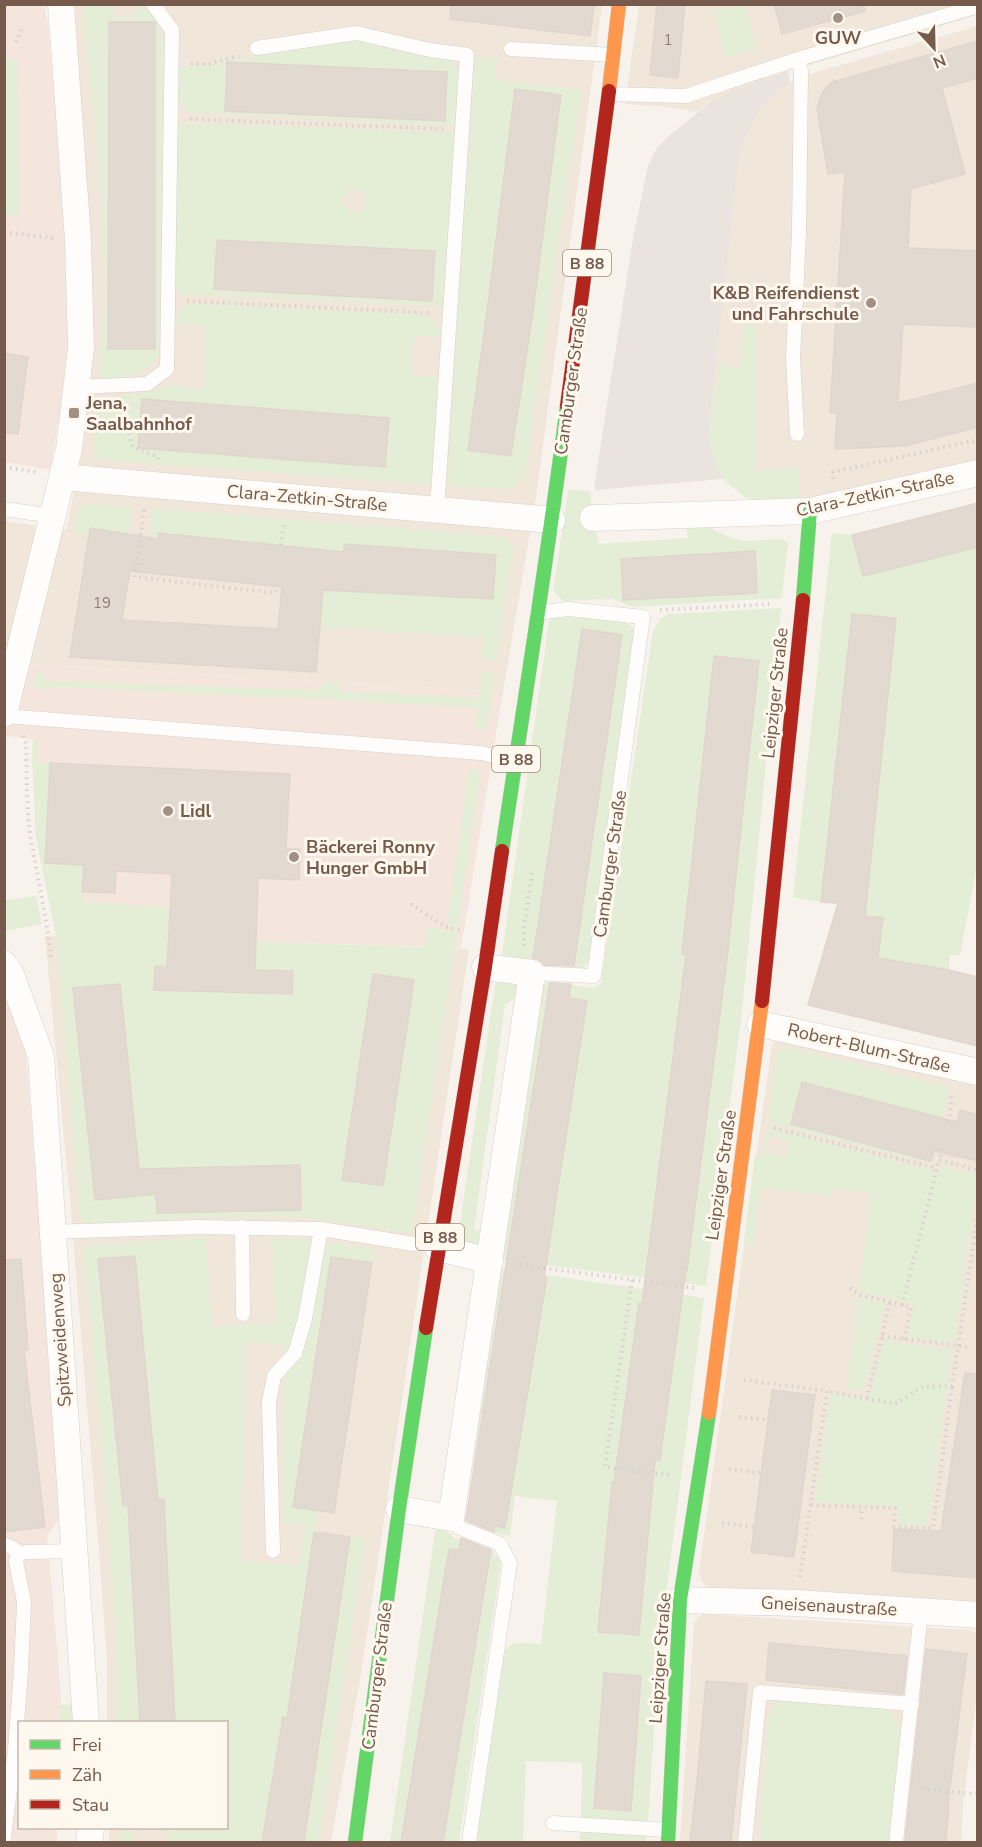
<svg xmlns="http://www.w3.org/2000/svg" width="982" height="1847" font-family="'Nunito Sans',sans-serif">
<rect width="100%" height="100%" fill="#f7f3ec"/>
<path fill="#f0e6da" d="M75,5H602L536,497L503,692L31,664L15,706L5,726V521L66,530L81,457L92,357L87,225Z
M639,5H977V14L958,21L788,71L734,90L711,102L696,112L669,107L625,104Z
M977,26V465L800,505L745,497L723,479L709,427L738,166L745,139L753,119L771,98L790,82L813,73Z
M45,936L469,949L361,1674L331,1842H109V1828H226V1722H107V1660L99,1552L70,1201Z
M794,1039L977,1086V1606L710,1591L701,1580L699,1571L772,1044L778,1040Z
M704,1614L968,1630L977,1633V1695L963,1803L961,1842H680L694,1623L698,1617Z"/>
<path fill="#f5e6dd" d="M4,5H44L48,24L68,263L69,361L50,470L5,462Z
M31,664L503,692L461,948L56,936L36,837L32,756L33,739L5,736L4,726L15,706Z
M4,993L10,1005L26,1056L64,1513L47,1536L58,1658L61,1705L58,1722H20V1828H57V1842H5Z"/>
<path fill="#ebe3dd" d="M788,71L790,82L771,98L753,119L745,139L738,166L709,427L711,450L723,479L595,490V481L634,233L648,166L656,149L672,133L711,102L734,90Z"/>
<path fill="#e4eed7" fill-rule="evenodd" d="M83,5H114V17L135,18L136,5H142L157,22L164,40L162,350C148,375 129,377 103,378L100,375C103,340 106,305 105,270C102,181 91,93 83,5ZM155,22V349L108,348L109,23Z
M739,5H745L756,49L725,57L714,10Z
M363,37L371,39L383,48L401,52L446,57L455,64L459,73L457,126L185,112V107L176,100V70C187,64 200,68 212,65C262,54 312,46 363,37Z
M5,55L18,62L19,216L5,214Z
M476,56L497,59L495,80L581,90L525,476L511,489L448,486L458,308ZM515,89L561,95L534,309L511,456L468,449Z
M187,123L456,133L445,306L182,294L175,285L177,128ZM349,190H363L368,200L363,212L349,211L343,201ZM217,240L434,251L432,300L214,289Z
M189,304L427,315C436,321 440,326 443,336L413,335L411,375L441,377L435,485L97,459L95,453L99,398L123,397L140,394L155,388L173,386L203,389L204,324H175L181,310ZM142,399L389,418L385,466L138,448Z
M744,324L755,326L756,471L799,468L800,505L769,503L745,497L723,479L711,450L709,427L719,366L739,368Z
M568,490L590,491L593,518L599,544L688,538L685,523L699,522L726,536L743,541L781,539L788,543L782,598L632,607L613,599L563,601L553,591ZM754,551L757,593L623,600L621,559Z
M87,504L132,507L128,533L91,528L89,536L73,533L80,507Z
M153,508L507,537L513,546L497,660L482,658L483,637L320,627L326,550L159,533L158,539H150ZM344,544L495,555L493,598L341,590Z
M832,533L852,535L863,576L977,547L978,860L960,955H950L949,970L878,958L883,918L865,916L896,617L852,614L821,902L793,897Z
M781,608L742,1012L706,1286L501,1259L542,986L548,982L594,988L601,983L653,631L661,618L669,614ZM714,656L759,661L727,959L682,954ZM682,990L722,995L687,1270L647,1265ZM549,995L587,1001L550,1239Z
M567,615L625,622L634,628L638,634L592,954C588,964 584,969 574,973L501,961L549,621L556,616ZM582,629L622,636L573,970L533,964Z
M37,672H44V681L320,690L321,682L340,683V691L480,698L482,672L495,674L487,730L475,729L478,708L339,700L62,687L43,689L36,687L33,684Z
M33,739L39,740L37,762L50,763L45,863L84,865L82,902L178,908L170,913L169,939L424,947L426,927L457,931L412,1233L303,1217H197L81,1225L56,936L36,837L32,756ZM155,967L293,971L292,994L154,990ZM121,984L142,1195L95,1200L73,989ZM299,1165L300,1210L157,1213L156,1168Z
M469,769L481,770L458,927L447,925Z
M36,896L42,924L5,931V900Z
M509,978L526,989L505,1005L474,1230L491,1232L482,1245L465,1244L458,1237L495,985L502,979Z
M786,1047L950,1088L942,1118L803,1083L791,1124L931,1161V1163L768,1123L776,1058L778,1052Z
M768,1128L941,1173L943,1166L977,1175V1186L954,1343L908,1337L914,1303L859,1292L871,1193L834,1188L832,1196L761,1187L753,1248L748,1245L744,1240L755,1154L764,1155ZM769,1137L788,1140L786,1156L767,1154Z
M206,1237L212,1327L276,1323L272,1243L273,1238L303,1239L374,1249L372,1263L293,1507L317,1510L289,1702L325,1706L350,1537L366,1539L319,1842H304L323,1724L283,1717L262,1842H170V1828H226V1722H175L164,1500H158L135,1256L98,1259L123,1505L128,1506L140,1722H118C116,1563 98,1405 83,1246ZM246,1342L283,1344L284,1523L305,1525L298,1566L241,1561Z
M500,1268L704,1298L660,1641L648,1823L581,1819L582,1763L526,1761L523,1842H476L504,1652C513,1638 527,1644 541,1644L557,1501L515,1496L510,1536L466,1526L463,1522L462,1513ZM506,1271L547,1279L505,1527L464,1520ZM639,1303L681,1309L660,1460L618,1455ZM612,1482L653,1485L639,1635L598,1631ZM604,1674L641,1676L631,1811L594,1808Z
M858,1298L885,1302L863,1390L847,1388Z
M883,1340L953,1350L927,1525H897V1506L815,1502L830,1393L868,1401Z
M436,1525H440L454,1538L493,1552L497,1556L501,1563L459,1842H443L490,1556L450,1549L401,1842H390Z
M779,1702L878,1706L891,1712L902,1730L891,1842H759L768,1719L772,1709Z
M78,1704L79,1722H58L61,1705Z
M119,1828H133V1842H119Z
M580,1829L647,1833L646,1842H580Z"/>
<path fill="#e2d9d1" stroke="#e0d6ce" stroke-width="1.5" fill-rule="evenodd" d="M451,4H594L590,36L450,19Z
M657,4H685L678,78L650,75Z
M774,4H864L865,11L782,34Z
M109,22H155V349H108Z
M978,41V78L942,88L965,174L911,189L908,248L978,251V327L903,324L898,403L978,383V427L905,446L835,449L837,413H830L845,172L828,174L817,109L822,93L832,82Z
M227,62L447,72L445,121L225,111Z
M515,89L561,95L532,319L511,456L468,450L488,304Z
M217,240L435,251L432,301L214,289Z
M4,353L28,357L18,434L4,433Z
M142,399L389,418L385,467L138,448Z
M978,503V547L863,576L852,535Z
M90,528L158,539L159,533L344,552V544L496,555L493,599L323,590L316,672L70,657ZM130,571L282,587L278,629L122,620Z
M755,551L757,593L623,600L621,559Z
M852,614L896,618L865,916L883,918L878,958L949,970L978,977V1046L808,1005L838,903L821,902Z
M582,629L622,635L574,966L544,965L541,961L533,958Z
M714,656L759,661L727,959L687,1270H686L660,1460H655L639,1635L598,1632L612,1482H614L639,1303L642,1304L686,954H682Z
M50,763L290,774L286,849H300L299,880L258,878L255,970L293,971L292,994L154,990L155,966L167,967L172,874L116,871L115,893L82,892L84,865L45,863Z
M373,974L414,980L383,1186L342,1180Z
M550,983L571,984L569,998L587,1001L544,1278H547L505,1528L495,1526L494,1532L466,1520Z
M120,984L139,1169L300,1165L301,1210L157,1213L156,1194L95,1200L73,988Z
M802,1082L957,1122L960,1110L978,1115V1161L934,1151L931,1161L791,1124Z
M135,1256L158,1500L164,1499L175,1722H140L128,1506H123L98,1259Z
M331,1257L372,1263L334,1513L293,1507Z
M21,1259L28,1350H24L45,1527L4,1532V1260Z
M965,1373L978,1374V1578L892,1571L894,1529L941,1531Z
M772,1390L815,1395L794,1557L751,1552Z
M314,1532L350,1537L304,1842H262L283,1717L287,1718Z
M461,1538L491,1550L443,1842H401L449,1549L459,1550Z
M769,1643L907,1656L903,1694L766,1680Z
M926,1649L967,1654L948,1803H949L946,1842H905Z
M604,1673L641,1676L631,1811L594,1808Z
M706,1681L747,1684L731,1842H690L697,1781Z"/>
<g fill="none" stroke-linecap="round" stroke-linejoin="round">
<defs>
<path id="lane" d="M257,48L356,33L430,50L467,55L437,510
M511,49L613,55
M609,94L686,96L795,60L978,6
M76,387L147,384L167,369L172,30L153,4
M797,434L793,358L799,233L801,71L798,59
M4,509L53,516
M4,716L480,753L516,760
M532,973L594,976L643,617L568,609L537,613
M242,1227L243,1314
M52,1232L196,1227L321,1229L414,1244
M451,1518L458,1527L500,1544L510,1563L469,1842
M4,1544L15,1549L18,1554
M273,1551L269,1402L274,1376L295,1353L305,1319L321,1229
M553,1823L668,1830
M4,1837L15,1750L21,1671L24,1602L16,1562L18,1554L27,1552L74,1551
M745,1842L760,1692L912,1704
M896,1842L921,1612"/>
<path id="street" d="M62,477L552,520
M593,518L810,511L978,473
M4,714L69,449L81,348L78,240L61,4
M4,964L10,972L41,1056L86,1722
M760,1024L978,1072
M438,1248L490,1261
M399,1509L451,1518L532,973L485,967
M680,1600L796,1603L978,1615
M89,1842L91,1828"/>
<path id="fast" d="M803,600L810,511
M502,851C524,703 548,555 567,406
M355,1842L399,1509L426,1328
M668,1842L680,1600L709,1413"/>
<path id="slow" d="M609,91L619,4
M709,1413L762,1001"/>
<path id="jam" d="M567,406L609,91
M762,1001L803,600
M426,1328L485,967L502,851"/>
</defs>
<use href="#lane" stroke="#d7d0ca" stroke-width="15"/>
<use href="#street" stroke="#d7d0ca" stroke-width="27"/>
<use href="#fast" stroke="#d7d0c8" stroke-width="15"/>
<use href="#slow" stroke="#d7d0c8" stroke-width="15"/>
<use href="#jam" stroke="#d7d0c8" stroke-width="15"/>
<path stroke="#d8d1cc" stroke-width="4" stroke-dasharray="1.5 4.5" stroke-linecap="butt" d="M16,42L22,28
M191,64H209L239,56
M190,119L443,129
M4,232L53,238
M187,301L432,313
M127,404L126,426L133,447L158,457V459
M4,467L36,472
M833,479V472L978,440
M144,510L135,577L275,593L277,586
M281,545L284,522
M660,610L773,604
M23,736L26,743C27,775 26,808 31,840C38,880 47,918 51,959
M411,904L446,927L461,930
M524,946V929L532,873
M949,1122L952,1092
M774,1128L936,1168
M942,1149L939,1160L978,1170
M514,1264L694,1288
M632,1280L605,1467L669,1475
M850,1288L860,1295L911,1307L904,1339
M902,1305L939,1160
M882,1336L968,1347
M744,1380L827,1391
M867,1398L890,1302
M739,1417L768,1420
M729,1469L761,1473
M811,1505L895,1508L894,1527L933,1528L952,1386
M861,1519L862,1507
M722,1523L754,1527
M800,1577L827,1391L895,1404L923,1387L952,1386L978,1213
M922,1789L978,1794"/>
<use href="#lane" stroke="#fefdfc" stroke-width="14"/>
<use href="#street" stroke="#fefdfc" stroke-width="26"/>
<use href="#fast" stroke="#63d668" stroke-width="14"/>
<use href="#slow" stroke="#ff974d" stroke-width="14"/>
<use href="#jam" stroke="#b3261e" stroke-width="14"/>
</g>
<g fill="#a39084" stroke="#fff8ee" stroke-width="2">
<circle cx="838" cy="18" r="6"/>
<circle cx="871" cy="303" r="6"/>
<rect x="68" y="407" width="12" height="12" rx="3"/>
<circle cx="168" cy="811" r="6"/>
<circle cx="294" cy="857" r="6"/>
</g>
<g text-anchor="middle" stroke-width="6" stroke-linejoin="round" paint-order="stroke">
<g font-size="15" fill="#937d70">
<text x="668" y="45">1</text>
<text x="102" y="608">19</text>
</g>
<g fill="#fff8ee" stroke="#9f8a7d" stroke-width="1.5">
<rect x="563" y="250" width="48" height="26" rx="4.5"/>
<rect x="492" y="746" width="48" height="26" rx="4.5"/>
<rect x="416" y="1224" width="48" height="26" rx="4.5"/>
</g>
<g font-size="16" font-weight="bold" fill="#765b4c">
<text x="587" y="269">B 88</text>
<text x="516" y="765">B 88</text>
<text x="440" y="1243">B 88</text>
</g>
<g font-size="18" font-weight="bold" fill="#765b4c" stroke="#fff8ee" text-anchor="start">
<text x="838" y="44" text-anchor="middle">GUW</text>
<text x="859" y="299" text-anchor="end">K&amp;B Reifendienst<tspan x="859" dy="21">und Fahrschule</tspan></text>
<text x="86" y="409">Jena,<tspan x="86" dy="21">Saalbahnhof</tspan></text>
<text x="180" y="817">Lidl</text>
<text x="306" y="853">Bäckerei Ronny<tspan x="306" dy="21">Hunger GmbH</tspan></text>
</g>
<g font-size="18" fill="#765b4c" stroke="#fff8ee">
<text transform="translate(571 381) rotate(-82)" y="6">Camburger Straße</text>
<text transform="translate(875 494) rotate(-12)" y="6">Clara-Zetkin-Straße</text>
<text transform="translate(307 498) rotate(5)" y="6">Clara-Zetkin-Straße</text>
<text transform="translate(775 693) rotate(-84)" y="6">Leipziger Straße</text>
<text transform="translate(610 864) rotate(-82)" y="6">Camburger Straße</text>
<text transform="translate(869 1048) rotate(13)" y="6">Robert-Blum-Straße</text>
<text transform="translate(721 1175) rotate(-82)" y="6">Leipziger Straße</text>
<text transform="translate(60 1340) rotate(-94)" y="6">Spitzweidenweg</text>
<text transform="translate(829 1606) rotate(3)" y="6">Gneisenaustraße</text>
<text transform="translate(660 1658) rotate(-86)" y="6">Leipziger Straße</text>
<text transform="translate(377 1676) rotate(-83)" y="6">Camburger Straße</text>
</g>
</g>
<rect width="982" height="1847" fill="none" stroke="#765b4c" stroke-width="12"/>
<rect x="18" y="1721" width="210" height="108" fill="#fff8ee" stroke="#c8b9ad" stroke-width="1.5"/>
<rect x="30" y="1740" width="30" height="9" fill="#63d668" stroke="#c8b9ad" stroke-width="1.5"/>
<text x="72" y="1751" font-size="18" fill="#765b4c">Frei</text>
<rect x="30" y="1770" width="30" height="9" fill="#ff974d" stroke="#c8b9ad" stroke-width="1.5"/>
<text x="72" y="1781" font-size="18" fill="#765b4c">Zäh</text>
<rect x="30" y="1800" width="30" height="9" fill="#b3261e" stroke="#c8b9ad" stroke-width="1.5"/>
<text x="72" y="1811" font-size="18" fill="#765b4c">Stau</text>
<g transform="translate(934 48) rotate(158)" stroke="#fff8ee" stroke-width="4.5" paint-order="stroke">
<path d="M0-4.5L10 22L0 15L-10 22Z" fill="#765b4c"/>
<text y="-9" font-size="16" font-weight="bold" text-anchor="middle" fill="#765b4c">N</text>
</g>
</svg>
